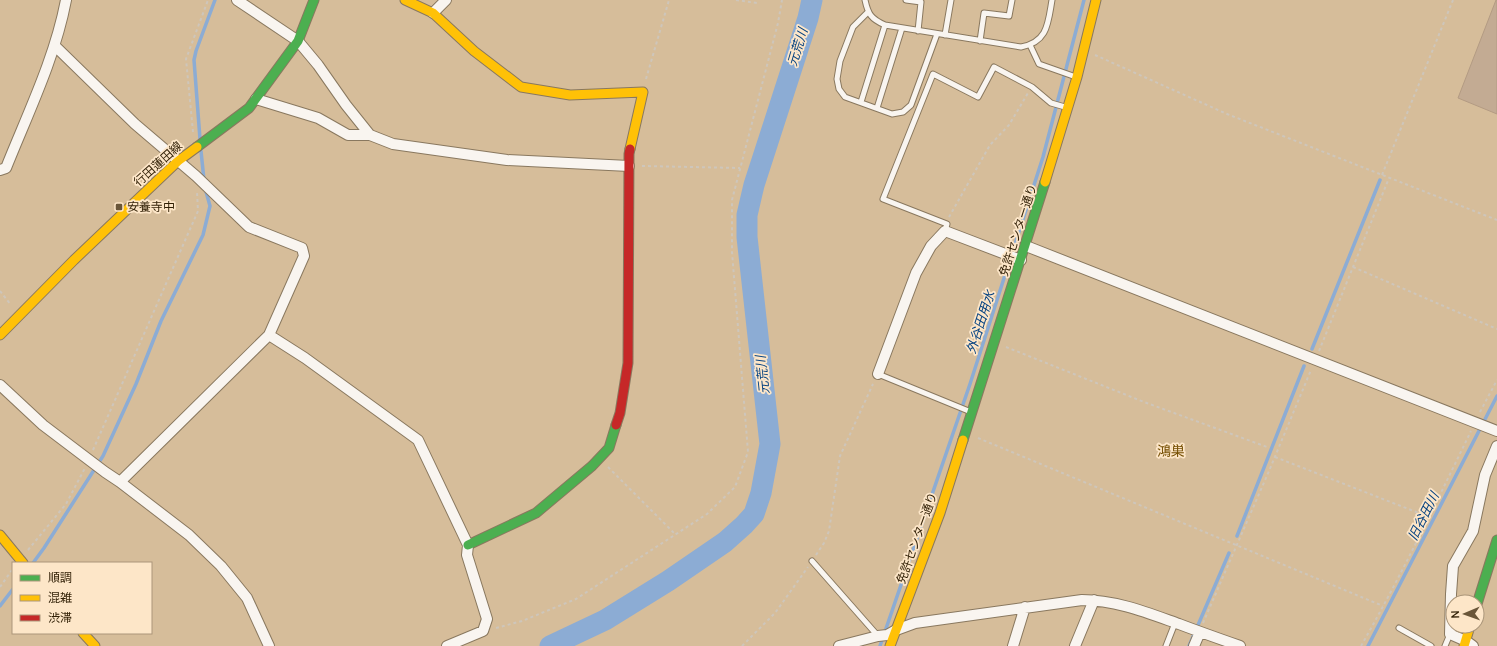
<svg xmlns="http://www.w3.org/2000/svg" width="1497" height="646" font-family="Manrope,'Noto Sans JP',sans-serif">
<rect width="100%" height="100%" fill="#d6bd9a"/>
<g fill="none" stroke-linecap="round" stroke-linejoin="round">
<path stroke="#8cacd4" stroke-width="3.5" d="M200,139L194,60L196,51L215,0
M201,151L204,180
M1312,349L1380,180
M1237,536L1304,366
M33,563L44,548L103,456L136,384L161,321L203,235L210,206L205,188
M0,606L13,589
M880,646L970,384L1043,157L1084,0
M1189,646L1229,553
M1368,646L1497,396"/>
<path stroke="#8cacd4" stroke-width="21" d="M550,646L605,620L668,581L725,542L744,525L754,514L761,493L770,444L747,237V215L754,185L808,18L812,0"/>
</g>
<path fill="#c3ab93" stroke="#b39b83" d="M1496,0H1497V114L1458,98Z"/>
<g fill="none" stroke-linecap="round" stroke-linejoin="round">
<defs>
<path id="lane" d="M865,0C868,14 871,19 885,25L1021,47C1048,42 1048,23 1052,0
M906,0L921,2L918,31
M868,12L853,27L840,61L837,79L839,89L845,97L892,114L903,112L911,105L937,34
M945,35L951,0
M980,41L984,13L1009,16L1012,0
M1030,45L1039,64L1076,77
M861,102L885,25
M877,108L902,28
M945,231L947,224L883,199L933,74L978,97L994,67L1032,87L1051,103L1065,107
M878,374L971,412
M812,561L878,636
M1399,628L1431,646
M1166,646L1175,623
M1445,646L1450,634"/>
<path id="street" d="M237,0L298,41L318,65L346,105L370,135L393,144L507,160L629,166
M433,13L446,0
M55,46L135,124L196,176L249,227L302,248L304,256L269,335L120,482
M256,99L318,118L348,135H370
M0,170L6,168C28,113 55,58 66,0
M1026,246L1497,431
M269,335L305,358L418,440L468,545L467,555L487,619L483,631L447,646
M878,374L916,273L931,246L945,231L1021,260
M0,385L43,425L105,472L120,482L189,535L221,566L247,598L269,646
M839,646L878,636L887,635L896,630L915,623L1082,600C1116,600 1148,613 1179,624C1200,632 1220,639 1240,646
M1013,646L1025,607
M1075,646L1094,600
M1194,646L1200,632
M1473,646L1466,641L1450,634L1451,594L1453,566L1473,531L1485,475L1497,446"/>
<path id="fast" d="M197,147L249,108L298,41L314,0
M963,440L1045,182
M468,545L536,513L592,466L609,448L616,425
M1477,604L1497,540"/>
<path id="slow" d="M405,0L433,13L474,51L521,87L570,95L643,92L630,149
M1045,182L1077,77L1096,0
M0,335L74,260L178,161L197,147
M0,535L23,563
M83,633L95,646
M890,646L940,513L963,440
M1464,646L1470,626"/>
<path id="jam" d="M616,425L620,413L628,363L629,154L630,149"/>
</defs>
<use href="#lane" stroke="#89785f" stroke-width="7"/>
<use href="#street" stroke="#89785f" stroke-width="12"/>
<use href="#fast" stroke="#89785f" stroke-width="11"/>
<use href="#slow" stroke="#89785f" stroke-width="11"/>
<use href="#jam" stroke="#89785f" stroke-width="11"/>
<path stroke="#cec6bb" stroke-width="2" stroke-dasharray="3 3" stroke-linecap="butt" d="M736,0L757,3
M1095,55L1227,114L1497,220
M646,79L669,0
M193,132L186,59L208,0
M642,166L740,168
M1382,175L1453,0
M949,217L990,145L1009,125L1028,93
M1353,267L1497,329
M0,291L11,305
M1006,347L1144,402L1267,447
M1319,351L1389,178
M1480,412L1497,380
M978,438L1383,606
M93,450L198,211L197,192
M1275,457L1429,517
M608,467L675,534
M28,550L66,504L85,468
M816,555L824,543L829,531L840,456L873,384
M0,587L12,570
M1203,623L1269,471L1311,370
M496,628L522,621L576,599L707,514L735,487L748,452L732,252V200L778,23L782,0
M742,646L775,613L808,567
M1361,646C1401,576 1436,503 1471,431"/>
<use href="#lane" stroke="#f9f5f0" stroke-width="5"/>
<use href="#street" stroke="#f9f5f0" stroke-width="10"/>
<use href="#fast" stroke="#4caf50" stroke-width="9"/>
<use href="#slow" stroke="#ffc107" stroke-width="9"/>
<use href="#jam" stroke="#c62828" stroke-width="9"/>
</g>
<rect fill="#6a5639" stroke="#fde6c8" stroke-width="1.5" x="115" y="203" width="8" height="8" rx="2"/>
<g text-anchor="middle" stroke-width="3.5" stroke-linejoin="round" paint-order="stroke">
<g font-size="12" fill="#301f05" stroke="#fde6c8">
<text transform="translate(158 164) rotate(-42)" y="4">行田蓮田線</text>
<text transform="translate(1018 230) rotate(-72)" y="4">免許センター通り</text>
<text transform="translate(917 538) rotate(-70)" y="4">免許センター通り</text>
</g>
<g font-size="12" fill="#301f05" stroke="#fde6c8" text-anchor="start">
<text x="127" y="211">安養寺中</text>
</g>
<g font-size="13" font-style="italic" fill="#054281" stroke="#fde6c8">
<text transform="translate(797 47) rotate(-73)" y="5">元荒川</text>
<text transform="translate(980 322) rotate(-72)" y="5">外谷田用水</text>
<text transform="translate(762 375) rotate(-96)" y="5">元荒川</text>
<text transform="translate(1423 516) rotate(-63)" y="5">旧谷田川</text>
</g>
<g font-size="14" fill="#744d01" stroke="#fde6c8">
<text x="1171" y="456">鴻巣</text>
</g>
</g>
<rect x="12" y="562" width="140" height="72" fill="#fde6c8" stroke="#ab967a"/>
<rect x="20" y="575" width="20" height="6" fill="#4caf50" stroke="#ab967a"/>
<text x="48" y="582" font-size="12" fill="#301f05">順調</text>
<rect x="20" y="595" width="20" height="6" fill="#ffc107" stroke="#ab967a"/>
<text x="48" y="602" font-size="12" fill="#301f05">混雑</text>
<rect x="20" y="615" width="20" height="6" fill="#c62828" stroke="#ab967a"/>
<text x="48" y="622" font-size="12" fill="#301f05">渋滞</text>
<g transform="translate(1465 614) rotate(268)"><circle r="19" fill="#fde6c8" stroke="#ab967a"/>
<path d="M0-3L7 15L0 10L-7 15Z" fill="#6a5639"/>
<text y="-6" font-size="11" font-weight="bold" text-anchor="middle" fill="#301f05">N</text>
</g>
</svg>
